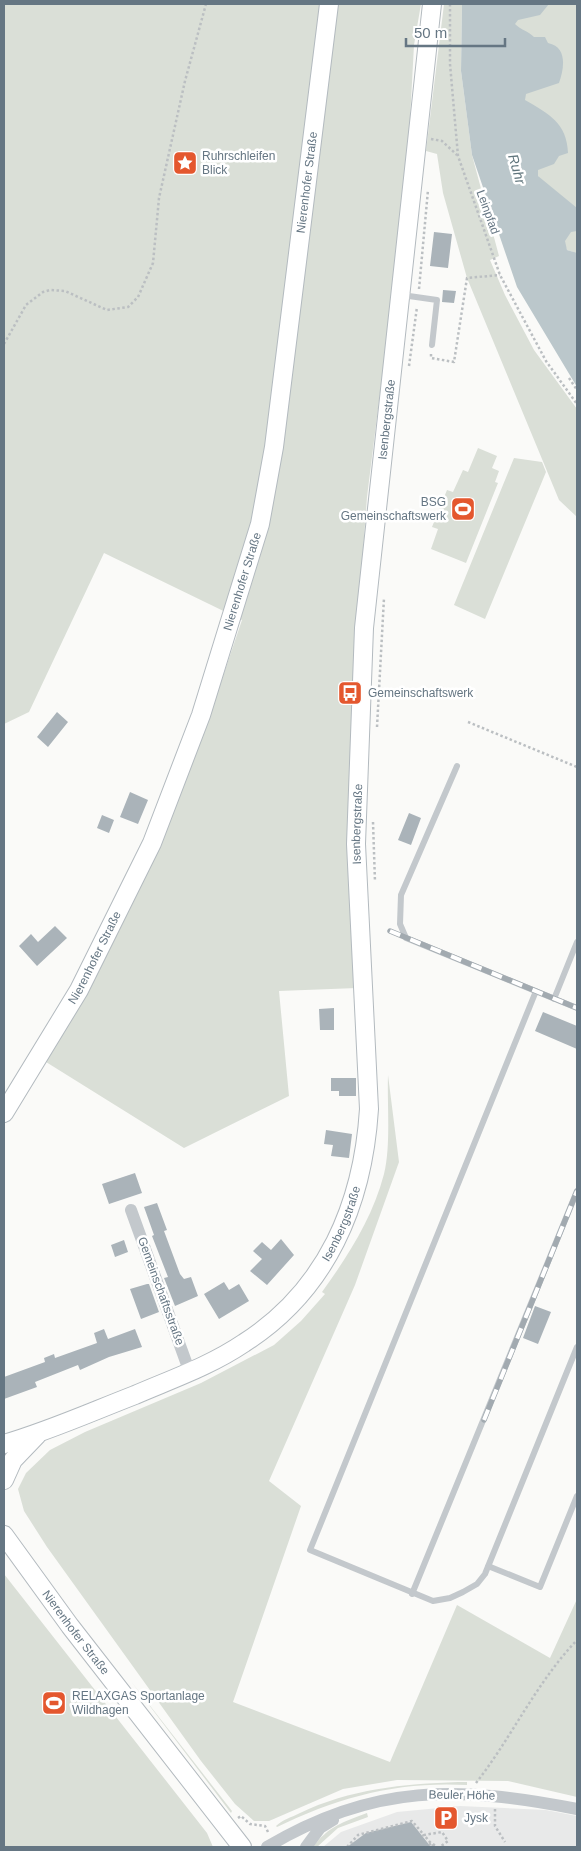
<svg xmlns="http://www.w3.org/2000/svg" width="581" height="1851" font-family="Helvetica,sans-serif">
<rect width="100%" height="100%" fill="#fafaf8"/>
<path fill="#e8e9e9" d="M460,1806L546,1810L577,1816V1847H323L341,1832L397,1812Z"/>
<path fill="#dadfd7" d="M4,4H421L414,45L407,175L367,497L355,661L357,988L279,991L289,1096L184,1148L46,1062L76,1010L204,732L242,620L104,553L29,712L4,724Z
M444,4H462L461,71L472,155L499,256L490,260L505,295L534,350L577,409V517L559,500L467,278L443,193L437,154L426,151Z
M511,4H577V260L573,252L567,250L538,176L518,106Z
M478,448L497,456L492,468L499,471L495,482L498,483L466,563L431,549L438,529L432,527L447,490L453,492L463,470L468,472Z
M514,458L542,462L546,472L485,619L454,605Z
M388,1075L399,1162L355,1285L269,1481L301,1506L233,1702L390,1762L457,1605L550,1658L577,1599V1797L508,1781L397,1780L343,1789L269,1821H254L235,1804L201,1761L47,1547L24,1511L18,1489L26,1473L50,1450L85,1432L201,1383L274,1345L301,1321L325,1294L322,1292C348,1256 373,1217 384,1174C391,1145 387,1106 388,1075Z
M4,1574L207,1833L213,1847H4Z
M130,1680L232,1811L231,1813Z
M458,1782H467V1785C399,1781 338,1797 277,1827L276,1826C282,1820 292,1817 300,1813C350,1789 403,1784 458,1782Z
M367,1813L368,1817L338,1828L317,1847H313C327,1827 345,1821 367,1813Z"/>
<path fill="#bbc7cb" d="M462,4H549L540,15L518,20L515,24C521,30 528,31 534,37H545L548,43C568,47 564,69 559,83L526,94L525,100C549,114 567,123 568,153L559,156L554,164L538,170V176L577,208V231L571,232L565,241L567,250L577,253V387L517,287L472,155L461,71Z"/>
<path fill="#aab3b9" d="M434,232L452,234L448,268L430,266Z
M443,290L456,291L454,303L442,302Z
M57,712L68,722L48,747L37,737Z
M130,792L148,800L138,824L120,817Z
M409,813L421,818L411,845L398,840Z
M102,815L114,820L109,833L97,828Z
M55,926L67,938L37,966L19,946L31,934L38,942Z
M334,1008V1030H320L319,1009Z
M543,1012L577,1026V1049L535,1031Z
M331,1078H356V1096H339V1091H331Z
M326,1130L352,1134L349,1158L331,1156L333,1145L324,1144Z
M135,1173L142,1193L109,1204L102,1184Z
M157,1203L167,1230L164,1231L180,1274L184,1279L191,1277L198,1296L175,1306L164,1278L168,1277L152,1236L154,1235L144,1207Z
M281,1239L294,1255L267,1285L250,1271L262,1259L253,1251L262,1242L271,1250Z
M124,1240L128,1252L115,1257L111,1245Z
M224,1282L229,1290L239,1284L249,1301L219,1319L204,1294Z
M147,1284H149L159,1312L141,1319L130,1289Z
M535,1306L551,1312L538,1344L523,1338Z
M104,1329L108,1339L135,1329L142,1347L109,1357L80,1370L78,1365L35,1382L37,1387L4,1399V1377L45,1362L44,1358L54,1354L55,1358L97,1343L94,1333Z
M411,1822L431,1847H347L366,1833Z"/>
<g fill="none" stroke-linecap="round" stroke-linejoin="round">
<defs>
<g id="secondary">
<path id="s1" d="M4,1113L79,990L152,843L201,715L260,524L274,447L329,4"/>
<path id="s2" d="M4,1444C49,1431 91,1412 135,1395C172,1379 210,1366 244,1343C327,1290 363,1204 369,1109L356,844L364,628L432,4"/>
<path d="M4,1480L13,1460L37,1435"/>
<path id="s3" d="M4,1535L70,1626L242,1847"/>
</g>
</defs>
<use href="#secondary" stroke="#b3babf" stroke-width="20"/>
<path stroke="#bbbfc2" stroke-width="2.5" stroke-dasharray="2.5 2.5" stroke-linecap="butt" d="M450,4V64L458,156L500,275L546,361L577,404
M431,139L442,141L457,155
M419,289L428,190
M4,344L26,305L43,292L50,290L65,291L107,310L128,307L138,297L153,263L159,198L185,81L206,4
M431,354V358L454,362L467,278L500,275
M409,366L417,307
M569,378L577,390
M468,722L577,767
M377,727L384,598
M373,822L375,882
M476,1783C512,1737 536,1683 577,1640
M495,1809V1826L505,1842
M238,1818L241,1816L250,1824L265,1826L268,1832
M422,1836L424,1835L434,1847
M347,1847L358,1835L412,1821L424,1835L442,1832L448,1841L440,1847"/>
<path stroke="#c3c8cc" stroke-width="6" d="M402,295L437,300L432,345
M457,766L401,895L400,924L406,938L577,1008
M536,991L310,1550L433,1601L450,1598L463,1592L477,1584L485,1574L577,1347
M554,999L577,942
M488,1566L540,1587L577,1496
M412,1594L577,1191"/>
<path stroke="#c3c8cc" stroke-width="12" d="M131,1210L190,1373
M267,1847C374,1783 459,1786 577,1809
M306,1847L320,1828L333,1820"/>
<use href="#secondary" stroke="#fff" stroke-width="18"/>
<defs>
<path id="rail" d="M390,931L577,1008
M484,1420L577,1191"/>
</defs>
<use href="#rail" stroke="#a2aab0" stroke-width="5.5"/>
<use href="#rail" stroke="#fff" stroke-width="4" stroke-dasharray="11" stroke-linecap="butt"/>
<path stroke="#bbbfc2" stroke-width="2.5" stroke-dasharray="2.5 2.5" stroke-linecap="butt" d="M429,1845L432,1843L435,1846"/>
</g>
<defs>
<symbol id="sight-square" viewBox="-11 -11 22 22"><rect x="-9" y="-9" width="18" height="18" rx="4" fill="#e4572e" stroke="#fff"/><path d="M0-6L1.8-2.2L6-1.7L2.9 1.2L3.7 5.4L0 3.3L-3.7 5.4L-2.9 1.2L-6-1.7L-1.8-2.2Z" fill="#fff"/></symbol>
<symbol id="stadium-square" viewBox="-11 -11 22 22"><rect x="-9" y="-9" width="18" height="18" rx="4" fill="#e4572e" stroke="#fff"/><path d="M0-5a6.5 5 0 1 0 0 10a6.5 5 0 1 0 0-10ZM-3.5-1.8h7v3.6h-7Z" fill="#fff"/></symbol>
<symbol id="bus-square" viewBox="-11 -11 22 22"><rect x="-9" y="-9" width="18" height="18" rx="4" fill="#e4572e" stroke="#fff"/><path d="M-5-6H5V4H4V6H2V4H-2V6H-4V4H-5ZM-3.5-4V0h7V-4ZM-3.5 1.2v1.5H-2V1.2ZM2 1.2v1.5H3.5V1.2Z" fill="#fff"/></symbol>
<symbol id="parking-square" viewBox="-11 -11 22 22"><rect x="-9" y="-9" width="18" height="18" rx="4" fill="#e4572e" stroke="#fff"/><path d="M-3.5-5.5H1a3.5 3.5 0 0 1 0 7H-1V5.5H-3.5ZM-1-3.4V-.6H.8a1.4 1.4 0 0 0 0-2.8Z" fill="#fff"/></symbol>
</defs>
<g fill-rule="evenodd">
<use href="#sight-square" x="171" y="149" width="28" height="28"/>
<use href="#stadium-square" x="449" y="495" width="28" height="28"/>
<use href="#bus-square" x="336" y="679" width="28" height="28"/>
<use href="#stadium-square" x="40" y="1689" width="28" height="28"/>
<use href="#parking-square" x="432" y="1804" width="28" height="28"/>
</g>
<g text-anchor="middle" stroke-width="5" stroke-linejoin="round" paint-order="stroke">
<g font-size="12" fill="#657683" stroke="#fff" text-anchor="start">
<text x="202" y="160">Ruhrschleifen<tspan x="202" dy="14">Blick</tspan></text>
<text x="446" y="506" text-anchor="end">BSG<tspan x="446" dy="14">Gemeinschaftswerk</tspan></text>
<text x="368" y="697">Gemeinschaftswerk</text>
<text x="72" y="1700">RELAXGAS Sportanlage<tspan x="72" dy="14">Wildhagen</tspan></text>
<text x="464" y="1822">Jysk</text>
</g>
<g font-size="12" fill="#657683" stroke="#fff">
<text dy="4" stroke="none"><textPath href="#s1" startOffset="990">Nierenhofer Straße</textPath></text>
<text transform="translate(488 212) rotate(70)" y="4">Leinpfad</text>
<text dy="4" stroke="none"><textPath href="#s2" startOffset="1228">Isenbergstraße</textPath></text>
<text dy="4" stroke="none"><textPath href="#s1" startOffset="585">Nierenhofer Straße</textPath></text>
<text dy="4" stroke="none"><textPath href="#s2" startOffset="822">Isenbergstraße</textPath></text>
<text dy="4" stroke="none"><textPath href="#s1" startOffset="180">Nierenhofer Straße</textPath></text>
<text dy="4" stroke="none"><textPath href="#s2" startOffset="418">Isenbergstraße</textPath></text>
<text transform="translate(161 1291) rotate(70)" y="4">Gemeinschaftsstraße</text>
<text dy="4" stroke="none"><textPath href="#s3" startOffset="121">Nierenhofer Straße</textPath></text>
<text transform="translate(462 1795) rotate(1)" y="4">Beuler Höhe</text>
</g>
<g font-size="14" font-style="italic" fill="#60757c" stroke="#fff">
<text transform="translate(517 169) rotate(74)" y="5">Ruhr</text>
</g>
</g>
<rect width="581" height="1851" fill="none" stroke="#657683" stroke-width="10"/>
<path d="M406 38v8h99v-8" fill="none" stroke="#657683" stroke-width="2.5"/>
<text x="414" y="38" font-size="15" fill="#657683" stroke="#ffffff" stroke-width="4" paint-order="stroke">50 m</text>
</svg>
